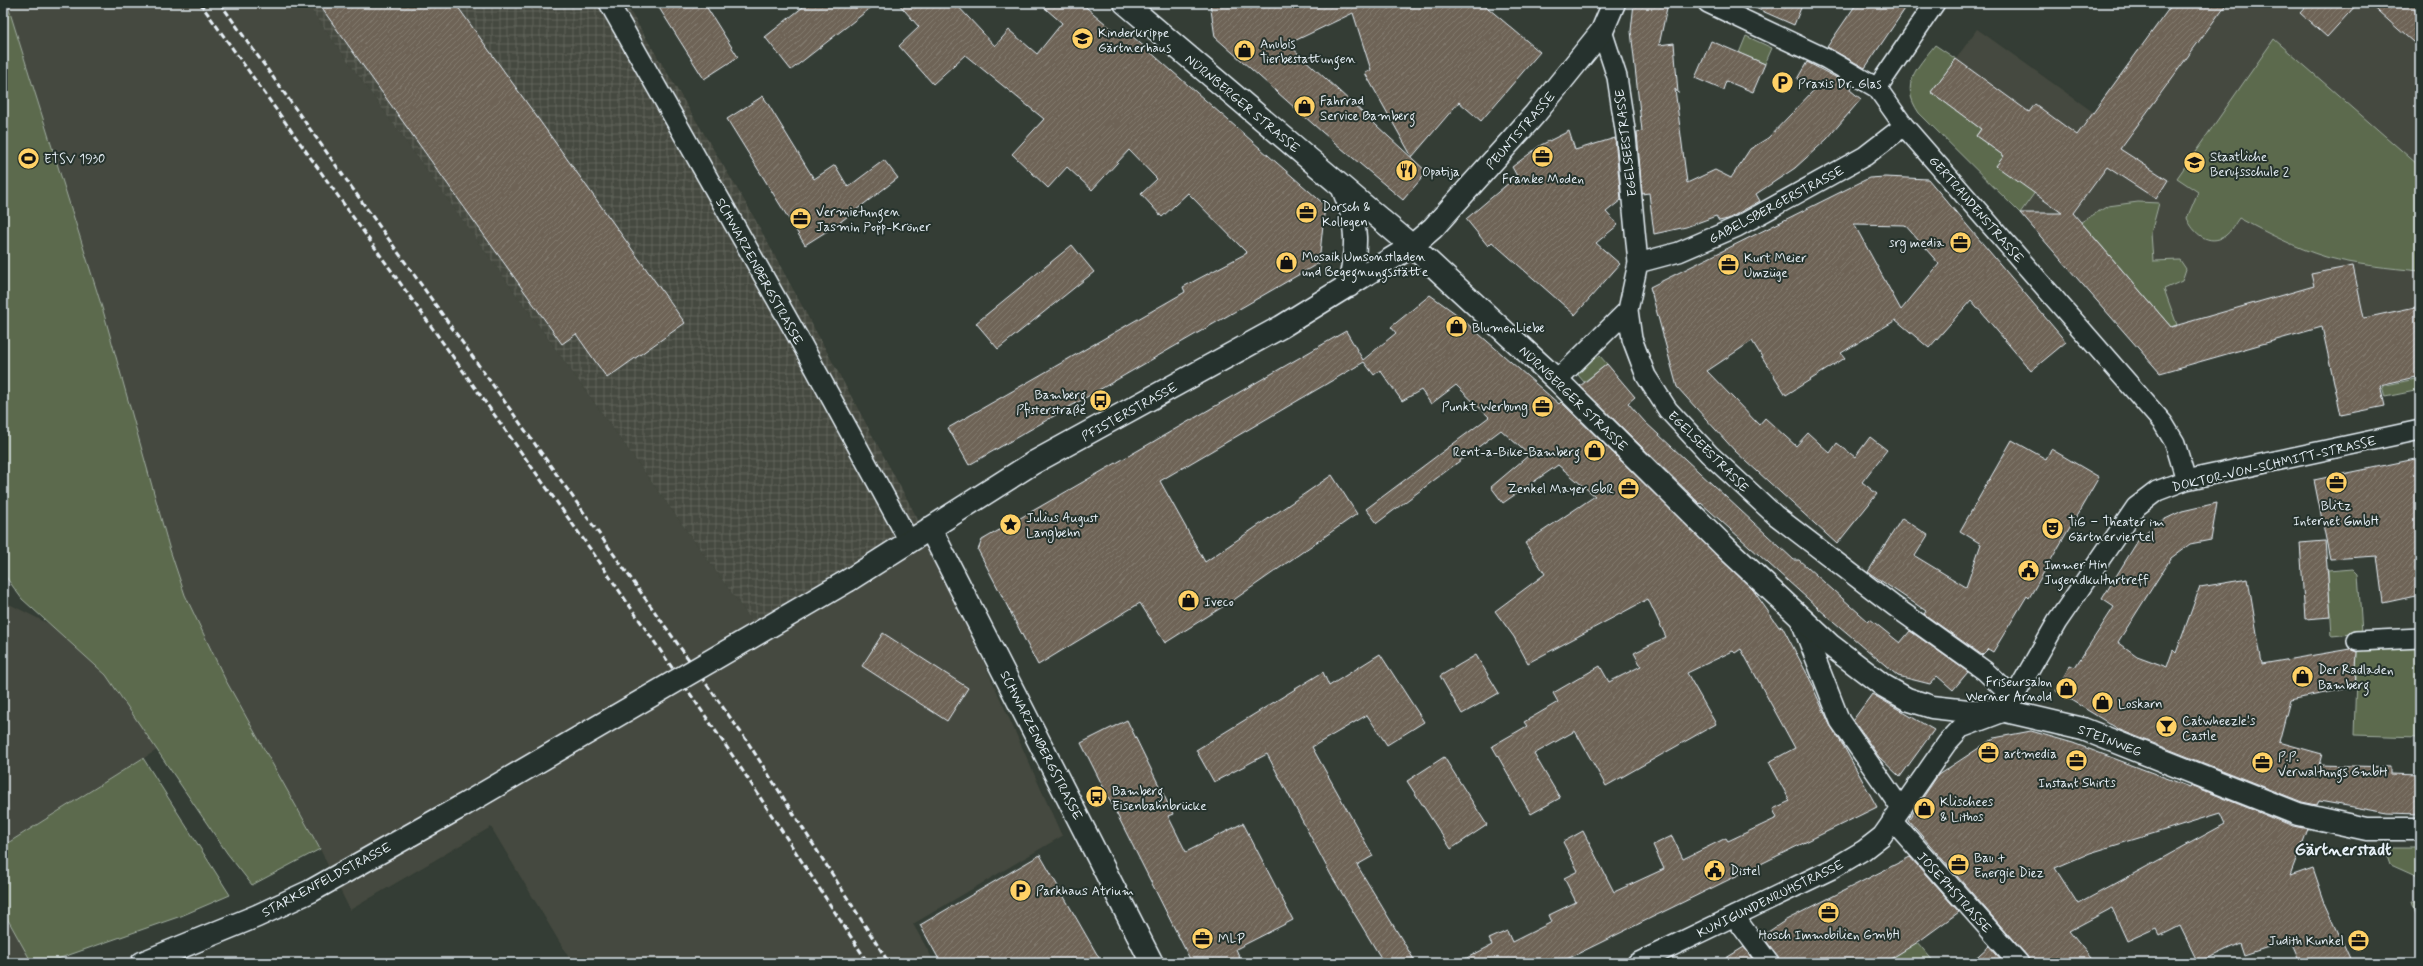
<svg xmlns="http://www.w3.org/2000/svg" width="2423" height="966" font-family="Mynerve,sans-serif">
<defs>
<pattern id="industrial-grid" width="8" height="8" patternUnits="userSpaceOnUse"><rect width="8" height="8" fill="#45493f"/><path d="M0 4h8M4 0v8" fill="none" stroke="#60645c"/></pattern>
<pattern id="building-hatch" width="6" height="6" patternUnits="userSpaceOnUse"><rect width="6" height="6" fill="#6e6457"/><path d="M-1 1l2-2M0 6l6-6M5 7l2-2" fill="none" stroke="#837b70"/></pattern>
</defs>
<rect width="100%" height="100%" fill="#343d35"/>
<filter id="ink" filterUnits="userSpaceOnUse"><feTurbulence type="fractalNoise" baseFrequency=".025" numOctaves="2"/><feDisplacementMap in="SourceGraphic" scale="8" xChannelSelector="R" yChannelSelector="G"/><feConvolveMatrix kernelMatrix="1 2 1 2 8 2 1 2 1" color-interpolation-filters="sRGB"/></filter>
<g filter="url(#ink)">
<path fill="#45493f" d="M7,3H306L762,635L927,536L1062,836L913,924L935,963H572L491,827L350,910L320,849L225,679L185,595L169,547L104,314Z
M2173,3H2420V376L2380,385L2385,406L2341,415L2322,327L2160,373L2020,213L1919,113L1912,103L1910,94V83L1915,72L1935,45L1956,59L1977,29L2093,112Z
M3,601L53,626L106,675L157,750L3,846Z
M3,911L32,963H3Z"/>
<path fill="url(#industrial-grid)" d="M306,3H625L750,210L927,536L762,635Z"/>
<path fill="#5b6b4d" stroke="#a2aea2" d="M3,3H7L104,314L169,547L185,595L225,679L320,849L252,885L227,853L106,675L22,599L3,573Z
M1746,36L1772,48L1765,64L1739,53Z
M2274,39L2417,164L2420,162V271C2389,268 2356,265 2326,257C2296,248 2267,233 2239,218C2235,223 2231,232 2225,236C2209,247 2193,233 2187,218L2198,192L2177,178Z
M1935,45L1956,59L1931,92L1981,129L1976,136L2004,156L1996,166L2049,173L2020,213L1919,113C1899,84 1917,68 1935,45Z
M2138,202L2159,203L2151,233L2153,261L2180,260L2186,269L2182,281L2164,289L2177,325L2171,327L2081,222L2108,206Z
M1600,356L1607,364L1584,382L1578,375C1581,367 1591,358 1600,356Z
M2420,378V390L2385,397L2382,386Z
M2353,569L2358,574L2362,633L2332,636L2328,571Z
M2420,645L2416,653L2420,660V737L2354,735L2357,648Z
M143,758L230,895L181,916L46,963H32L3,911V846Z
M2385,848H2418L2420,878L2391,865Z
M2412,901H2420V926Z
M1917,942L1935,963H1884Z"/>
<path fill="url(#building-hatch)" stroke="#e8f1f8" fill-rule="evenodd" d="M318,3H455L685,323L607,378L576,334L562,344Z
M656,3H704L738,57L704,79Z
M808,3H877L791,70L765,37Z
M898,3H955L995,46L1009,30L1037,54L1062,23L1039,3H1081L1119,35L1124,29L1325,205L1319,263L969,465L948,428L1185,292L1183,287L1247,253L1188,193L1162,217L1141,194L1157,179L1129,150L1092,190L1067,167L1048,188L1012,154L1044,119L965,55L933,84L899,46L919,27Z
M1210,3H1482L1540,52L1481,121L1459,102L1412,157L1365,73L1371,70L1353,13L1288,44L1427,172L1403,200L1322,132L1215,37Z
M1634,3H1668L1659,45L1674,43L1678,93L1675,89L1687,183L1715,170L1731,178L1750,149L1768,138L1813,91L1797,79L1807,62L1852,86L1850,90L1861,99L1827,139L1795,168L1756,194L1760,201L1728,219L1719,221L1716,216L1686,227L1654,234L1649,193L1642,194L1637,132L1642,131L1631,31Z
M1744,3H1803L1794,25Z
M1857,3H1909L1865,68L1827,47Z
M2173,3H2227L2120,149L2168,180L2156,199L2107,167L2073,213L2171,327L2314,286L2311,274L2353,266L2364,318L2420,306V376L2380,385L2385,406L2341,415L2322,327L2160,373L2020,213H2062L1996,166L2004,156L1976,136L1981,129L1931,92L1956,59L2029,112L2035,104L2077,135Z
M2309,3H2358L2327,37L2300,13Z
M2369,3H2420V48L2398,29Z
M1711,41L1765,64L1753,92L1726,81L1723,90L1695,78Z
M763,96L814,179L835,165L848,187L884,160L898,178L835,226L805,245L727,119Z
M1569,131L1575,150L1615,138L1621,200L1606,212L1618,225L1596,243L1620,264L1575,315L1492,242L1488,246L1466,219L1517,176L1512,167L1541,145Z
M1885,177L1928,179L2066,342L2031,371L1971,300L1929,348L1896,320L1841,353L1845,358L1786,395L1752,341L1707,371L1759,425L1765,418L1796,446L1808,433L1830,453L1837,443L1855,457L1870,437L1887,450L1862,482L1877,494L1837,544L1735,451L1677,387L1650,287L1869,178ZM1854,224L1905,225L1939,264L1901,310Z
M1072,245L1094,272L998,349L976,323Z
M1430,295L1455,313L1559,404L1561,402L1753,590L1779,627L1782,626L1815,689L1814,690L1830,725L1844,747L1877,807L1559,963H1457L1492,945L1489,939L1507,931L1512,942L1552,922L1549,915L1576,902L1564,878L1578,871L1563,842L1583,831L1614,892L1664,869L1653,845L1672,836L1683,859L1726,838L1728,841L1777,818L1773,809L1790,801L1769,762L1795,748L1741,649L1735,653L1733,651L1687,673L1716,724L1606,786L1575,731L1534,754L1560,798L1531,814L1492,746L1527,726L1524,722L1558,702L1553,693L1600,666L1609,682L1641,666L1634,653L1666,637L1648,599L1528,663L1514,637L1495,611L1545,574L1525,543L1595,496L1558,465L1503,503L1491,487L1529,455L1501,430L1377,523L1366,509L1489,417L1456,385L1431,404L1421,390L1402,401L1380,370L1374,375L1364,362L1160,481L1205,562L1332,475L1357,514L1235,599L1165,643L1140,603L1038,665L978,550L982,540L1346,331L1363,360L1396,333L1391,327Z
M1607,364L1635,397L1628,403L1645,422L1794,560H1799L1868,621L1870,619L1900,643L1910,631L1968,672L1953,690L1937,676L1930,684L1898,676L1827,616L1701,503L1700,504L1580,386Z
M2012,440L2046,459L2051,449L2099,477L2029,598L2027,596L1993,652L1988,649L1982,655L1924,614L1926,611L1868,572L1902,518L1928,535L1915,556L1966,587L1981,544L1960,531Z
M2420,458V595L2383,603L2377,556L2330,559L2314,480Z
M2217,503L2211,540L2190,544L2171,558L2118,642L2137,656L2167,667L2173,650L2176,653L2200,587L2248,579L2262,664L2350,649L2357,652L2355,687L2290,700L2279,742L2322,754L2319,765L2390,767V774L2420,775V814L2388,813L2319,801L2317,805L2302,802L2120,730L2056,691L2070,665L2075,667L2114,607L2102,599L2139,539L2159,522L2182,511Z
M2325,541L2331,617L2305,619L2300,543Z
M883,633L968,688L947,721L862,666Z
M1380,654L1424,722L1387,745L1367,715L1312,747L1373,856L1357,865L1416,963H1384L1331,875L1267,754L1214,782L1196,750L1323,672L1329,686Z
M1476,655L1499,693L1462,714L1440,676Z
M1872,694L1934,730L1900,777L1879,757L1853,720Z
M1127,720L1173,814L1168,816L1186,852L1243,823L1293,920L1236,949L1242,963H1192L1081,743Z
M2031,731L2073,743L2190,787L2191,785L2293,826L2308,829L2290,876L2313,868L2325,903L2352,963H2300L2290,940L2244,955L2240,943L2198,963L2180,926L2160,936L2156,928L2127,941L2112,908L2069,931L2095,963H2030L2027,956L1908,820L1938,775L1994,738ZM2220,813L2225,824L2078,904L2055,868L2090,853Z
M1444,757L1487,825L1451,849L1407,781Z
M1040,855L1102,963H941L920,925Z
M1910,857L1959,912L1918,942L1884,963H1780L1778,956L1762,936L1786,920Z
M1989,946L2004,963H1970Z
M1744,947L1755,963H1718Z"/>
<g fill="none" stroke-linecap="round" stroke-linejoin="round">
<defs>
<path id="street" d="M609,3L799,339L909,541
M1708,3L1827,59L1877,88L1904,126L2163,423L2175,443L2186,480
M1602,31L1617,77L1626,136L1638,263L1628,310L1632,339L1646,376L1668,410L1709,454L1775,515L1894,606L1985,671L2004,689L2006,711
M1877,88L1935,3
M1638,263L1679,252L1737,227L1865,156L1904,126
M1557,380L1628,310
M1798,614L1840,721L1900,807
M2357,641L2420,638
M2006,711L2057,622L2136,507L2157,491L2186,480L2420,430
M1892,820L2019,963
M1734,916L1769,963
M1637,963L1832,869L1864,850L1882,836L1947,743L1961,728L2001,713"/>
<path id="secondary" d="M1125,3L1412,246L1557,380L1723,545L1830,645L1884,686L1907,699L1932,707L1968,711H2006L2083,729L2298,814L2367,829H2420
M1343,189C1359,225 1357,249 1349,286
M930,528L1152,963
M849,580L1033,463L1281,327L1412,246L1433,228L1535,114L1602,31L1614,3
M142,963L257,916L311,891L462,806"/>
</defs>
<use href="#street" stroke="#e8f1f8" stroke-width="22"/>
<use href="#secondary" stroke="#e8f1f8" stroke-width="25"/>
<use href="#street" stroke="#26332d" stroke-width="19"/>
<use href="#secondary" stroke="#26332d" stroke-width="22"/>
<path stroke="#e8f1f8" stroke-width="3" stroke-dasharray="6 3" stroke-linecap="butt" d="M200,3L596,557L737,762L868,963
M220,3L747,741L889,963"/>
<defs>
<path id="secondary-bridge" d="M462,806L849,580"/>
</defs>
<use href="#secondary-bridge" stroke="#e8f1f8" stroke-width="25" stroke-linecap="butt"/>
<use href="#secondary-bridge" stroke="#26332d" stroke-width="22"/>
</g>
</g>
<defs>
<symbol id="school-disc" viewBox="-11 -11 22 22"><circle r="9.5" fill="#ffd166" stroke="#26332d"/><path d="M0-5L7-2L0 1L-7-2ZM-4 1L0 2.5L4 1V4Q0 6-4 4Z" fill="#111"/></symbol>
<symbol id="shop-disc" viewBox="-11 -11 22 22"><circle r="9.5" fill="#ffd166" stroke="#26332d"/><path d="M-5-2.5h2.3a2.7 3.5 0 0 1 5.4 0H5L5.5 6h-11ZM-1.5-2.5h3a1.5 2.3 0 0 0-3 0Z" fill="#111"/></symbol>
<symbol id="parking-disc" viewBox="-11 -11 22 22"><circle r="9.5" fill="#ffd166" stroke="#26332d"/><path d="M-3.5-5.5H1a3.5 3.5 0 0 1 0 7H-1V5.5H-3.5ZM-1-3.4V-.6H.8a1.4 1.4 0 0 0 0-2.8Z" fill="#111"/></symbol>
<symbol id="office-disc" viewBox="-11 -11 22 22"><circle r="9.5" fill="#ffd166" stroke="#26332d"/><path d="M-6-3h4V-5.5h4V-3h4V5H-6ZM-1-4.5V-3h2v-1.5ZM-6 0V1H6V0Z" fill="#111"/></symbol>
<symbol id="stadium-disc" viewBox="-11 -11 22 22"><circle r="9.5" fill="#ffd166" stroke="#26332d"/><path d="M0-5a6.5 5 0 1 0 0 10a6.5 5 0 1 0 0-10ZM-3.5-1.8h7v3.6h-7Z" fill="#111"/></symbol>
<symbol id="restaurant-disc" viewBox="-11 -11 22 22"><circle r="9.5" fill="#ffd166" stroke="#26332d"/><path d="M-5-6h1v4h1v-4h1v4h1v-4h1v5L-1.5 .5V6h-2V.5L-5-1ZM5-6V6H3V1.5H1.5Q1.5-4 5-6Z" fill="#111"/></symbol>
<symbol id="bus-disc" viewBox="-11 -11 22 22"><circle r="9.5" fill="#ffd166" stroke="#26332d"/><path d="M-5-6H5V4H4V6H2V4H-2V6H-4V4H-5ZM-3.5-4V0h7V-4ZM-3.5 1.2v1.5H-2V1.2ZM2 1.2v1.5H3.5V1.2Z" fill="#111"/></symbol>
<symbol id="sight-disc" viewBox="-11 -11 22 22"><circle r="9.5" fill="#ffd166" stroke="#26332d"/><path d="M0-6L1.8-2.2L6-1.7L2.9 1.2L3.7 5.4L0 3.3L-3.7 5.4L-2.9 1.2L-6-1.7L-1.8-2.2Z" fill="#111"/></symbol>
<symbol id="theatre-disc" viewBox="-11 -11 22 22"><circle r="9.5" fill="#ffd166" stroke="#26332d"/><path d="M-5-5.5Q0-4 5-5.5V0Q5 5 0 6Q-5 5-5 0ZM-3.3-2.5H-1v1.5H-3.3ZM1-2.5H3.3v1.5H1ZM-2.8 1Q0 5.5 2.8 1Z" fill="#111"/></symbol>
<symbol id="civic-disc" viewBox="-11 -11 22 22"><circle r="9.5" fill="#ffd166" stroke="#26332d"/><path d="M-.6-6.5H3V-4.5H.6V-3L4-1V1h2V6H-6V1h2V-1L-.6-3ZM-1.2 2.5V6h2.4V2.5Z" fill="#111"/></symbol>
<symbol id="bar-disc" viewBox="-11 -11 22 22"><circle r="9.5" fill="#ffd166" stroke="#26332d"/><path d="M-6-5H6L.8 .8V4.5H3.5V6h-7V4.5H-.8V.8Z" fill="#111"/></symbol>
</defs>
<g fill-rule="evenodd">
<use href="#school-disc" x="1070" y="26" width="25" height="25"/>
<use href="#shop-disc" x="1232" y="38" width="25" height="25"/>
<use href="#parking-disc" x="1770" y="70" width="25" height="25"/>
<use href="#shop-disc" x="1292" y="94" width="25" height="25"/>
<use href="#office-disc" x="1530" y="144" width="25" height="25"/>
<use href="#stadium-disc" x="16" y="146" width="25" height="25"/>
<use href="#school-disc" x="2182" y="150" width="25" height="25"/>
<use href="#restaurant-disc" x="1394" y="158" width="25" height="25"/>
<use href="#office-disc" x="1294" y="200" width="25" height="25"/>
<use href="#office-disc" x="788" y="206" width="25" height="25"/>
<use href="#office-disc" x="1948" y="230" width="25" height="25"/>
<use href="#shop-disc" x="1274" y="250" width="25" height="25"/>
<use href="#office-disc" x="1716" y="252" width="25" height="25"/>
<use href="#shop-disc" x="1444" y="314" width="25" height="25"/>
<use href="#bus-disc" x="1088" y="388" width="25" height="25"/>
<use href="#office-disc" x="1530" y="394" width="25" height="25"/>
<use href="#shop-disc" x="1582" y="438" width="25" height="25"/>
<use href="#office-disc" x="2324" y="470" width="25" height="25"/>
<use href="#office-disc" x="1616" y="476" width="25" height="25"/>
<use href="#sight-disc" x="998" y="512" width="25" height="25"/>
<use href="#theatre-disc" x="2040" y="516" width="25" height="25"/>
<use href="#civic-disc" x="2016" y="558" width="25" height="25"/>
<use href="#shop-disc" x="1176" y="588" width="25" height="25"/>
<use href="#shop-disc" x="2290" y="664" width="25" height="25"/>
<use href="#shop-disc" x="2054" y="676" width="25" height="25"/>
<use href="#shop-disc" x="2090" y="690" width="25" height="25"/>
<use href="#bar-disc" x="2154" y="714" width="25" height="25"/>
<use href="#office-disc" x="1976" y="740" width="25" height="25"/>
<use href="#office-disc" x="2064" y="748" width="25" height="25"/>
<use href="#office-disc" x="2250" y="750" width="25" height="25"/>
<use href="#bus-disc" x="1084" y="784" width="25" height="25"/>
<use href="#shop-disc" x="1912" y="796" width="25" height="25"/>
<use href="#office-disc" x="1946" y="852" width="25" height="25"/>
<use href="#civic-disc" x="1702" y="858" width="25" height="25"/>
<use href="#parking-disc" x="1008" y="878" width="25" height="25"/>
<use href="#office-disc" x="1816" y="900" width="25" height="25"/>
<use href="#office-disc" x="1190" y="926" width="25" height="25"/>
<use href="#office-disc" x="2346" y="928" width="25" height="25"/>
</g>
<g text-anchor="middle" stroke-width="4" stroke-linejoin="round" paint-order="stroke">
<g font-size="13" fill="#e8f1f8" stroke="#26332d" text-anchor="start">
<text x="1098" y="37">Kinderkrippe<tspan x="1098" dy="15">Gärtnerhaus</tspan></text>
<text x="1260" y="48">Anubis<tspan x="1260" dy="15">Tierbestattungen</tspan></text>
<text x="1798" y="88">Praxis Dr. Glas</text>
<text x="1320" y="105">Fahrrad<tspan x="1320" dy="15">Service Bamberg</tspan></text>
<text x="2210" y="161">Staatliche<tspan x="2210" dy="15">Berufsschule 2</tspan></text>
<text x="44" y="163">ETSV 1930</text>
<text x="1422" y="176">Opatija</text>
<text x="1543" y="183" text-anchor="middle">Franke Moden</text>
<text x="1322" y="211">Dorsch &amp;<tspan x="1322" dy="15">Kollegen</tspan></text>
<text x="816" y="216">Vermietungen<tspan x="816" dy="15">Jasmin Popp-Kröner</tspan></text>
<text x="1944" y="247" text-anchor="end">srg media</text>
<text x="1302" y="261">Mosaik Umsonstladen<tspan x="1302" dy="15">und Begegnungsstätte</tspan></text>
<text x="1744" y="262">Kurt Meier<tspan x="1744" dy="15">Umzüge</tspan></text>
<text x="1472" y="332">BlumenLiebe</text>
<text x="1086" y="399" text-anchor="end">Bamberg<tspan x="1086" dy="15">Pfisterstraße</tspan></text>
<text x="1528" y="411" text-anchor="end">Punkt Werbung</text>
<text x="1580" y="456" text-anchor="end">Rent-a-Bike-Bamberg</text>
<text x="1614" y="493" text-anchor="end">Zenkel Mayer GbR</text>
<text x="2336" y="510" text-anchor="middle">Blitz<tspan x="2336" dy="15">Internet GmbH</tspan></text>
<text x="1026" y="522">Julius August<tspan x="1026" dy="15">Langbehn</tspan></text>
<text x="2068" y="526">TiG – Theater im<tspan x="2068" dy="15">Gärtnerviertel</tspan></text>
<text x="2044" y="569">Immer Hin<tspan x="2044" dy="15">Jugendkulturtreff</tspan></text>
<text x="1204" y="606">Iveco</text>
<text x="2318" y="674">Der Radladen<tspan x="2318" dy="15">Bamberg</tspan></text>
<text x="2052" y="686" text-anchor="end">Friseursalon<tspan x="2052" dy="15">Werner Arnold</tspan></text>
<text x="2118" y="708">Loskarn</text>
<text x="2182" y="725">Catwheezle's<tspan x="2182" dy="15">Castle</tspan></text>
<text x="2004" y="758">artmedia</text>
<text x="2278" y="761">P.P.<tspan x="2278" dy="15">Verwaltungs GmbH</tspan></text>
<text x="2077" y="787" text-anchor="middle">Instant Shirts</text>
<text x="1112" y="795">Bamberg<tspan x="1112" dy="15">Eisenbahnbrücke</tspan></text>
<text x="1940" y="806">Klischees<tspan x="1940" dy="15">&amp; Lithos</tspan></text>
<text x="1974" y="862">Bau +<tspan x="1974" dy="15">Energie Diez</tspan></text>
<text x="1730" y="875">Distel</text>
<text x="1036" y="895">Parkhaus Atrium</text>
<text x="1829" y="939" text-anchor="middle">Hosch Immobilien GmbH</text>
<text x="1218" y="943">MLP</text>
<text x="2344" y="945" text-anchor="end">Judith Kunkel</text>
</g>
<g font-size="13" fill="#e8f1f8" stroke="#26332d">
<text transform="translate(1243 103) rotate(40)" y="5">NÜRNBERGER STRASSE</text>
<text transform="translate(1520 130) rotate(-49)" y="5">PEUNTSTRASSE</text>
<text transform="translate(1625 143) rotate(-97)" y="5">EGELSEESTRASSE</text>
<text transform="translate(1776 204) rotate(-28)" y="5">GABELSBERGERSTRASSE</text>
<text transform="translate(1977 209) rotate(49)" y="5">GERTRAUDENSTRASSE</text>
<text transform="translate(760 271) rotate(61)" y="5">SCHWARZENBERGSTRASSE</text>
<text transform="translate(1574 398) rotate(44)" y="5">NÜRNBERGER STRASSE</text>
<text transform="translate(1129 411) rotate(-29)" y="5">PFISTERSTRASSE</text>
<text transform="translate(1709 451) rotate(45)" y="5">EGELSEESTRASSE</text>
<text transform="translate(2274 463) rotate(-13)" y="5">DOKTOR-VON-SCHMITT-STRASSE</text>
<text transform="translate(2110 740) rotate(21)" y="5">STEINWEG</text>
<text transform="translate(1042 745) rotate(63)" y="5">SCHWARZENBERGSTRASSE</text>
<text transform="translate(326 879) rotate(-28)" y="5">STARKENFELDSTRASSE</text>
<text transform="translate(1955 892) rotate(48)" y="5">JOSEPHSTRASSE</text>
<text transform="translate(1770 898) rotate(-26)" y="5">KUNIGUNDENRUHSTRASSE</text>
</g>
<g font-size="17" font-weight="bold" fill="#e8f1f8" stroke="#26332d">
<text x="2343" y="855">Gärtnerstadt</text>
</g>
</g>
<rect width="2423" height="966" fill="none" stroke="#26332d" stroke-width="16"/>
<rect x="8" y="8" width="2407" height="950" fill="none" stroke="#e8f1f8" stroke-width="1.5" filter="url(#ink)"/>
</svg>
